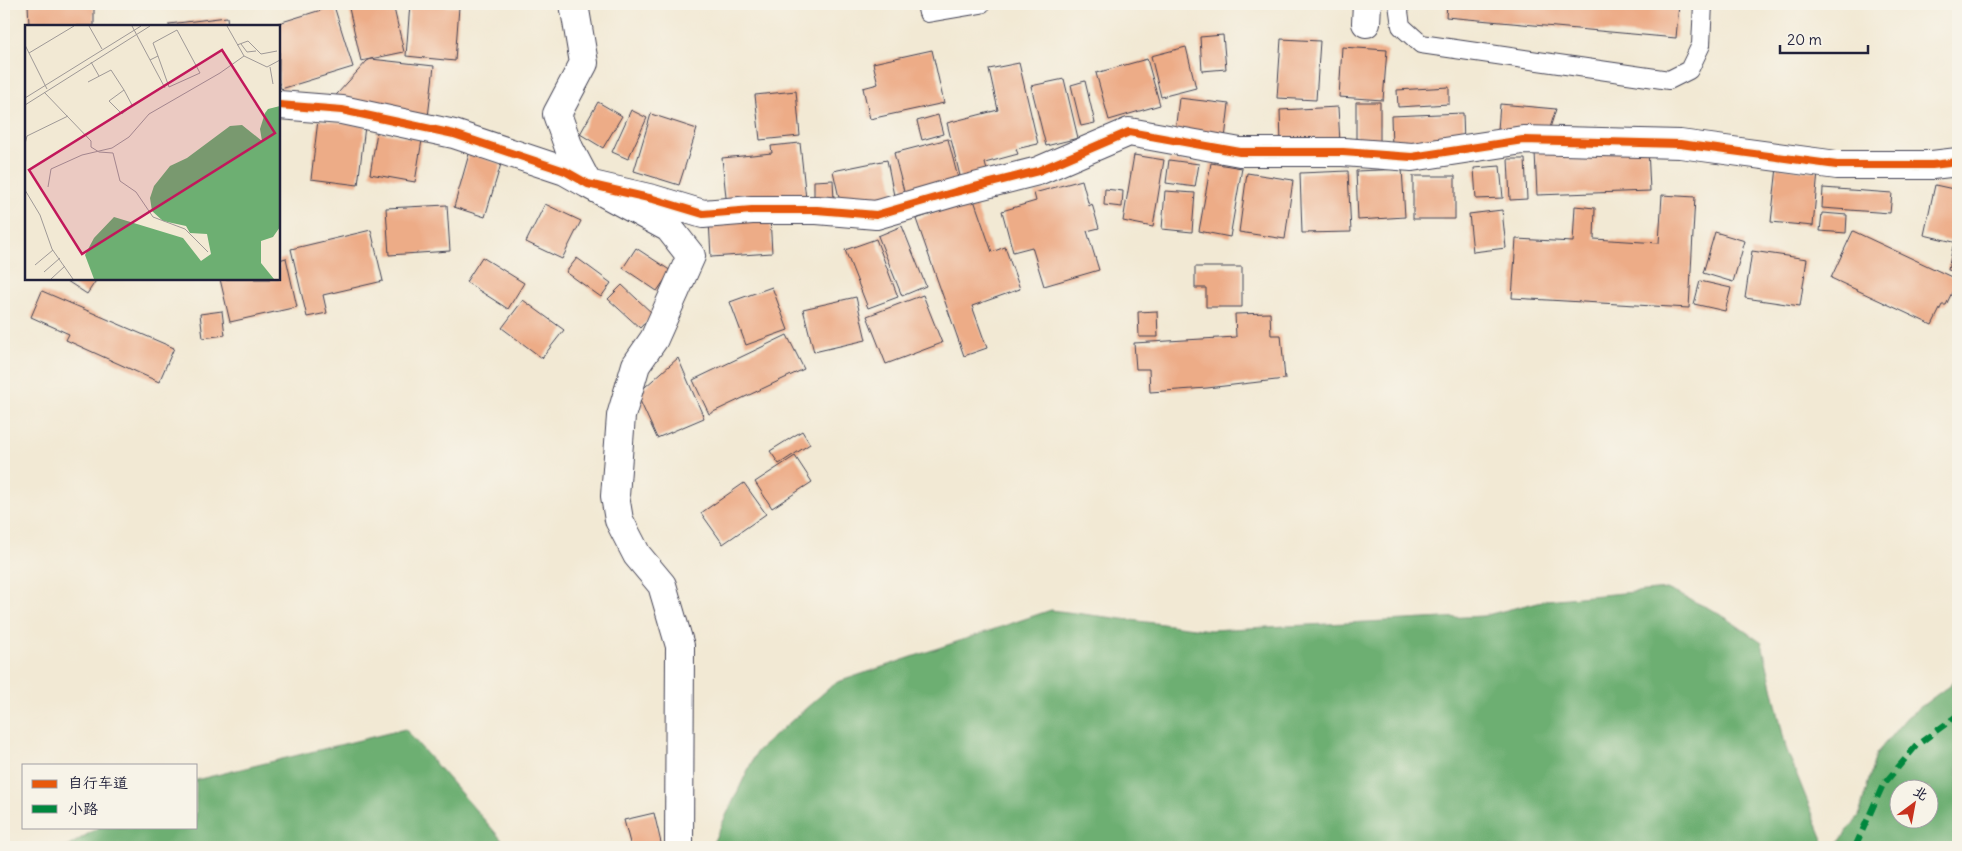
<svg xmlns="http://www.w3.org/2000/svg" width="1962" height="851" font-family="Delius,'LXGW WenKai TC',sans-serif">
<rect width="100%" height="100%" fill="#f7f3e8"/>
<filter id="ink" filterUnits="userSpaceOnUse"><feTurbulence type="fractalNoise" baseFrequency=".02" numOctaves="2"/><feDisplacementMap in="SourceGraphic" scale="10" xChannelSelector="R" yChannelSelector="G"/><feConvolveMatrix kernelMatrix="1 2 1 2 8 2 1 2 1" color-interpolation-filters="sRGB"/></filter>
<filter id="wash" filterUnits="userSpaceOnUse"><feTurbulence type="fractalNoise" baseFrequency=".0096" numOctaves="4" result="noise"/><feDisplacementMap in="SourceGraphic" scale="20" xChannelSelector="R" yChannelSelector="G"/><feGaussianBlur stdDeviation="1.12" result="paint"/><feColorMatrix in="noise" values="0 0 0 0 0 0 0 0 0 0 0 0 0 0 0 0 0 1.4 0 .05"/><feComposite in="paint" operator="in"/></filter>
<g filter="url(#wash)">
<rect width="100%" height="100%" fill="#f2e9d4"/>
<path fill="#6daf72" stroke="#486856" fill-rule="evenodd" d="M1667,589L1719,613L1762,643L1786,748L1826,847H711L757,751L835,683L1051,610L1210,630L1483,616L1546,600Z
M1958,679V847H1835L1859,816L1876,754L1907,717ZM1900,788H1930V818H1900Z
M405,729L508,847H67L99,827H196V780Z"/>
<g id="blocks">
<path fill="#edac87" d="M28,4H94V26H29Z
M348,4H393L404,52L361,61Z
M410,4L459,7L455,61L406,56Z
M1447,4H1679L1676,38L1446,17Z
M334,6L353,67L281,89L279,82V26H269Z
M227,17L228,26H169V24Z
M1223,35L1226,69L1202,71L1200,37Z
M1281,39L1320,41L1316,100L1277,98Z
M1186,47L1196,88L1161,97L1151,56Z
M1342,47L1387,50L1383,100L1339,97Z
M932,50L944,103L870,119L863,88L878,84L873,63Z
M371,59L434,66L428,117L328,104L367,61Z
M1147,59L1160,105L1109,120L1096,73Z
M1019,63L1038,144L1016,149L1018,154L985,163L989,178L962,184L947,123L998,110L989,69Z
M1064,79L1078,138L1046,146L1031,86Z
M1085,81L1095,123L1081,126L1071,85Z
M1449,87V104L1398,107L1397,90Z
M796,91L800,136L760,140L755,95Z
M1179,98L1229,104L1225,139L1175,132Z
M598,102L622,116L603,148L580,134Z
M1356,102H1380V143H1356Z
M1500,104L1556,109L1548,134L1498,130Z
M1338,107L1340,143L1281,145L1280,110Z
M631,110L647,118L628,159L612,152Z
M1463,113L1464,144L1392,146L1391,116Z
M651,114L697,129L679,185L634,171Z
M938,115L943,134L922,140L917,121Z
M318,120L365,126L358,185L311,179Z
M377,132L422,140L415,182L370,174Z
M948,139L960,186L906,199L894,153Z
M800,143L806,199L727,207L722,158L772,153L771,146Z
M1648,148L1650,191L1537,195L1535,152Z
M469,154L501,164L485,217L454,207Z
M1134,155L1164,160L1153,227L1123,221Z
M1508,159H1525L1527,199L1510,200Z
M887,160L895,201L842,211L833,171Z
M1169,160L1199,164L1195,187L1166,183Z
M1211,163L1242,168L1230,237L1199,231Z
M1500,166L1503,198L1476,199L1474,168Z
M1777,167L1818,172L1813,226L1771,222Z
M1402,169L1405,217L1358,220L1356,171Z
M1348,171L1351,232L1302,233L1300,173Z
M1247,173L1293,180L1285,239L1239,232Z
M1413,176H1455V219H1413Z
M833,180L834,200H814V181Z
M1082,180L1089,206L1092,204L1099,228L1087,231L1099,270L1044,286L1032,247L1013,252L1002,211L1036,201L1034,193Z
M1935,185L1958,190V243L1924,235Z
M1823,188L1892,193L1890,213L1822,208Z
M1105,189L1123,191L1122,207L1104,205Z
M1165,191L1195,193L1192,232L1162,229Z
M1662,195L1695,197L1689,308L1512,298L1516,239L1573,242L1575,206L1595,208L1594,239L1659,243Z
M974,200L992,252L1005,247L1020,289L972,306L987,348L964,356L916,219Z
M545,204L581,221L562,259L526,242Z
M447,205L450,251L389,255L386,208Z
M1502,210L1506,248L1473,252L1469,214Z
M1822,213L1847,215L1846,233L1820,231Z
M770,217L772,253L711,257L709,220Z
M902,226L926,286L902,296L878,236Z
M371,230L383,281L323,295L327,313L307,317L291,249Z
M1853,231L1958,280L1946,305H1942L1932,325L1831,278Z
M1715,232L1745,241L1733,282L1703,273Z
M876,239L898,297L868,308L845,250Z
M1953,246L1958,247V272L1948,270Z
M636,248L671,271L657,291L623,268Z
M1752,251L1807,259L1800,306L1745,298Z
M482,257L524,283L508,309L466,282Z
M286,258L297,307L230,322L220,279H279V260Z
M577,258L611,283L601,297L566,272Z
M1195,267H1242V307H1206V288H1195Z
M64,279H97L87,294Z
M1700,281L1731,288L1725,311L1694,304Z
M622,285L653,314L640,328L608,299Z
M772,287L788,330L746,345L730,302Z
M42,291L174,348L159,382L66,340L69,334L31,317Z
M923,295L942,343L886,364L867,316Z
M856,297L866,340L814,352L803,309Z
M523,300L564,330L542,358L502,328Z
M222,311L225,335L203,338L200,314Z
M1157,311L1158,337H1139L1138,312Z
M1270,313L1271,335H1281L1285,379L1207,388L1150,392L1149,369H1136L1134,343L1236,337L1235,314Z
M787,335L804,369L709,414L693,380Z
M678,358L704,418L657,438L637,394Z
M802,431L810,444L779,464L770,451Z
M795,456L812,482L772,508L755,482Z
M744,483L766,514L723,544L701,513Z
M654,813L662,847H631L624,820Z"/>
</g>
</g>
<g filter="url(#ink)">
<use href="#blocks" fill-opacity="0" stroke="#414052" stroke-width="1"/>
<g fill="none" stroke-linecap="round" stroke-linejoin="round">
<defs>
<path id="lane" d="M926,4L928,13L981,4
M1398,4L1401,26L1421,44L1669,80L1689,70L1701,45L1703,4"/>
<path id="street" d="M574,4L584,63L557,114L569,148L588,184L669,228L691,256L654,339L636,365L621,416L615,496L619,520L637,555L662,585L680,646L679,847
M279,105L342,110L454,134L565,171L588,184L653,199L703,214L752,210H817L876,215L955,192L1038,171L1129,132L1240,152H1343L1412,157L1523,140L1680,144L1837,165H1932L1958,162"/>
<path id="secondary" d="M1366,23L1367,4"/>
</defs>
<use href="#lane" stroke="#414052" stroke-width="20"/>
<use href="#street" stroke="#414052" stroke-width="30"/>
<use href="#secondary" stroke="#414052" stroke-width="30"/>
<use href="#lane" stroke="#fff" stroke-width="18"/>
<use href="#street" stroke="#fff" stroke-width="28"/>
<use href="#secondary" stroke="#fff" stroke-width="28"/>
<path stroke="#00873e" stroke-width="6" stroke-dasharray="12 6" stroke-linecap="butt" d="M1855,847L1883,785L1917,745L1958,715"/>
<defs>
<path id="cycleway" d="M279,105L342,110L454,134L565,171L588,184L653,199L703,214L752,210H817L876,215L955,192L1038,171L1129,132L1240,152H1343L1412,157L1523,140L1680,144L1837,165H1932L1958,162"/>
</defs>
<use href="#cycleway" stroke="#f7f3e8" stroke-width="11"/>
<use href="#cycleway" stroke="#e8590c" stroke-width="8"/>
</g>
</g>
<g transform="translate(25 25)">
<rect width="255" height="255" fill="#f2e9d4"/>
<path d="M255,81V202L248,212L236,216V238L249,254H69L60,230L69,213L89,192L158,213L176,236L186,229L182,209L165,208L161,201L138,196L127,186L125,173L129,161L145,141L162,133L205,101L217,100L237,116L235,104L240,88L243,84Z" fill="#6daf72"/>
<path fill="none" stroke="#9f9997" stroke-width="1" d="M64,1L77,24M107,1L140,63M202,1L219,31M216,19L222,27L231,26M0,20L22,64M212,20L223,16L236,29L252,26M4,28L49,1M219,31L242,42L255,35M125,35L133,31L128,18L152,5L175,48L144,62L133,31M66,37L74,51M245,42L248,59M63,57L86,45L99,65L84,76L97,89L107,80L99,65M19,67L66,116V122L74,127L88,128L95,156L111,167L128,192L160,204L183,227M0,73L116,1M0,80L125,1M0,119L2,111L43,91M23,162L26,144L57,130L87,123L104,112L124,89L195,48L219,31M0,165L15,190L27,224L48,254M10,240L28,225M19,247L35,233M26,254L40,241"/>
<path fill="#c2185b" fill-opacity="0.15" stroke="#c2185b" stroke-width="2.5" d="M197,25L250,108L57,229L4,145Z"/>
<rect width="255" height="255" fill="none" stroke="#22223b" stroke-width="2.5"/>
</g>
<rect width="1962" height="851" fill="none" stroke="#f7f3e8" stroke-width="20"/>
<rect x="22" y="764" width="175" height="65" fill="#f7f3e8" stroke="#a29fa3"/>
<rect x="32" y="780" width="25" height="8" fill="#e8590c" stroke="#a29fa3"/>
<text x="68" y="788" font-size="15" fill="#22223b">自行车道</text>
<rect x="32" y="805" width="25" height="8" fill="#00873e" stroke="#a29fa3"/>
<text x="68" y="814" font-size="15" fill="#22223b">小路</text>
<g transform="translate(1914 804) rotate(32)"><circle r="24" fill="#f7f3e8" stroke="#a29fa3"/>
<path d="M0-4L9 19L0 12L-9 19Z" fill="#c8321e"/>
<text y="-8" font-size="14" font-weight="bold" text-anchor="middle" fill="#22223b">北</text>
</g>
<path d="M1780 45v8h88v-8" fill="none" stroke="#22223b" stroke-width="2.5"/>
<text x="1787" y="45" font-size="15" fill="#22223b" stroke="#f7f3e8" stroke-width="4" paint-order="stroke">20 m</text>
</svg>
